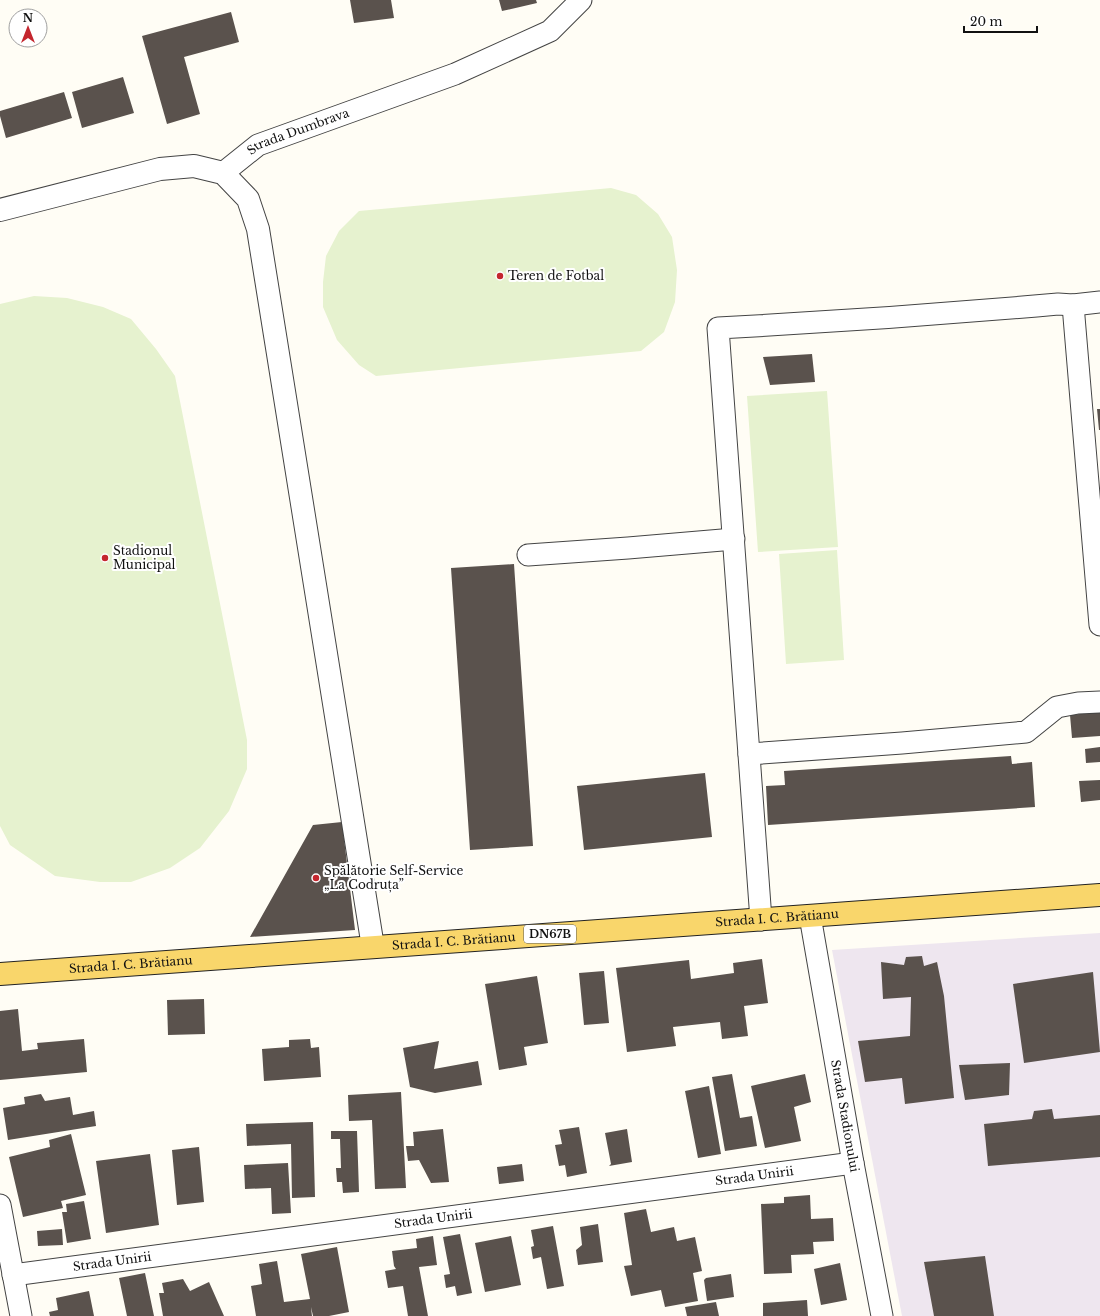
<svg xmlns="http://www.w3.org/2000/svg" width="1100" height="1316" font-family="'Libre Baskerville',serif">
<rect width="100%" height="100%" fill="#fffdf5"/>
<path fill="#eee6ef" d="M1100,933V1316H902L832,950Z"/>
<path fill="#e6f2cf" d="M611,188L636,195L658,214L672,237L677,270L675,302L664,332L641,351L376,376L359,365L337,340L323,307V282L326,256L339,231L359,211Z
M34,296L67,298L103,307L131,319L156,349L175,376L247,740V769L229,811L200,848L170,868L131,882H100L55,876L10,845L0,826V304Z
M827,391L838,547L758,552L747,396Z
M837,550L844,660L786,664L779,554Z"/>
<path fill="#5a524d" d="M350,0H391L394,18L354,23Z
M499,0H536L537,3L502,11Z
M231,12L239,42L184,57L200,114L167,124L142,36Z
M123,77L134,113L82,128L72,92Z
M64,92L72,118L6,138L0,116V111Z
M812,354L815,382L770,385L763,357Z
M1097,409H1100V430H1099Z
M514,564L533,846L470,850L451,568Z
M1100,712V736L1072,738L1070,715Z
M1100,747V762L1086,763L1085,749Z
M1011,756L1012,764L1032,762L1035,807L768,825L766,786L785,785L784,771Z
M705,773L712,837L584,850L577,786Z
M1100,780V800L1081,802L1079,781Z
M342,822L355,930L250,937L313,825Z
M922,956L924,966L937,962L944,996L954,1098L905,1104L902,1078L865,1082L858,1041L910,1036L911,997L883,999L881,962L904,965L906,957Z
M762,959L768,1003L744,1006L748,1036L722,1039L720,1022L673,1027L676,1046L627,1052L616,968L689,960L691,979L734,973L733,963Z
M604,971L609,1023L584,1025L579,973Z
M1093,972L1100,1052L1024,1063L1013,984Z
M537,976L548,1043L524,1047L527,1065L499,1070L485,984Z
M204,999L205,1034L168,1035L167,1000Z
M18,1009L22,1051L38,1049L37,1043L84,1039L87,1072L0,1080V1011Z
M310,1039L311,1048L319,1047L321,1077L264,1081L262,1049L289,1047V1040Z
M439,1041L434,1069L478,1061L482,1085L435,1093L410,1087L403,1048Z
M1010,1063L1009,1095L965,1100L959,1065Z
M732,1074L740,1118L752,1116L757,1146L725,1151L712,1077Z
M805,1074L811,1102L794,1107L801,1141L765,1148L751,1086Z
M709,1086L721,1154L698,1158L685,1091Z
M401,1092L406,1188L375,1189L372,1120L349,1121L348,1095Z
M41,1094L45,1101L70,1097L73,1115L94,1111L96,1126L8,1140L3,1108L25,1104L24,1097Z
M1052,1109L1054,1119L1100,1115V1157L988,1166L984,1124L1032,1119L1034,1111Z
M313,1122L315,1197L292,1198L291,1144L247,1146L246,1124Z
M579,1127L587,1173L567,1177L565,1165L559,1166L555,1145L562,1144L559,1130Z
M443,1129L449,1182L431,1183L419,1160L408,1161L406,1146H414L413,1132Z
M627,1129L632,1162L609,1166L611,1164L605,1133Z
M331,1131H357L359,1192L343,1193L342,1182H337L336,1168H341L340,1139H331Z
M71,1134L86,1195L61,1201L63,1208L23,1217L9,1157L50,1147L49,1140Z
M199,1147L204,1202L177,1205L172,1150Z
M150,1154L159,1225L106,1233L96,1161Z
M288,1163L291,1213L272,1214L271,1188L245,1189L244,1165Z
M522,1164L524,1181L499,1184L497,1167Z
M810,1195L811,1219L833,1218L834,1241L813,1242L814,1254L791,1255L792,1273L764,1274L761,1204L784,1203V1197Z
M84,1201L91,1239L67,1243L62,1212H67L66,1204Z
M646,1209L651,1232L674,1227L677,1241L695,1237L702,1271L693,1273L698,1301L665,1307L661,1290L631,1296L624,1266L632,1265L624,1213Z
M598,1224L603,1262L578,1265L576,1250L582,1245L580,1227Z
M553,1226L564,1286L547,1289L541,1257L533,1259L531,1247L534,1246L531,1230Z
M62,1229L63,1245L38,1246L37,1231Z
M460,1234L472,1293L457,1296L455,1286L446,1288L444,1275L450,1274L443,1237Z
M433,1236L437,1265L419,1267L428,1316H408L403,1286L388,1288L385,1271L396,1269L394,1266L392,1251L417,1248L416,1239Z
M511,1236L521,1285L485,1292L475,1243Z
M337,1247L349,1312L329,1316H313L311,1307L312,1316H256L251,1286L262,1284L259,1264L277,1261L284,1302L310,1299L301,1254Z
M985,1256L994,1316H934L924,1262Z
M840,1263L847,1300L821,1305L814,1269Z
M145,1273L154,1316H127L119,1278Z
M731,1274L734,1297L707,1301L704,1280L706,1278Z
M183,1279L190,1291L209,1282L224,1316H163L159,1293H164L162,1283Z
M89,1291L94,1316H50L49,1312L58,1310L56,1298Z
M807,1300L808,1316H763V1303Z
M716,1302L719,1316H687L685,1307Z"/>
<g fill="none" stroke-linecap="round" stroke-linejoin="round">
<defs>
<g id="minor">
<path id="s1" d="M223,173L258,145L455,74L550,31L581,0"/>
<path d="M1073,305L1100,625"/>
<path d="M528,555L628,548L734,539"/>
<path d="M749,754L902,743L1026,732L1057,707L1078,703L1100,702"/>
<path id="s2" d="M810,916L853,1163L882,1316"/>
<path d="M761,920L718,328C832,322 945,314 1058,304L1073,305L1100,302"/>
<path d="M0,1205L21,1316"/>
<path id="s3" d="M13,1275L853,1163"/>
</g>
<path id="tertiary" d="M0,210L160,169L194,166L223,173L248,199L258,229L373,947"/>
<g id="primary">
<path id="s4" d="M0,974L1100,895"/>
</g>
</defs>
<use href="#minor" stroke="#444" stroke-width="23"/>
<use href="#tertiary" stroke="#444" stroke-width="24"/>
<use href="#primary" stroke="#222" stroke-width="24"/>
<use href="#minor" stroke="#fff" stroke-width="21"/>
<use href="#tertiary" stroke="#fff" stroke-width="22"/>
<use href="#primary" stroke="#f9d66b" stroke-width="22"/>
</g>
<g fill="#c4262e" stroke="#fff" stroke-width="1.5">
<circle cx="500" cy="276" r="4"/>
<circle cx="105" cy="558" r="4"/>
<circle cx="316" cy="878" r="4"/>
</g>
<g text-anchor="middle" stroke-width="4" stroke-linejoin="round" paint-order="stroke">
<rect fill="#fff" stroke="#585858" stroke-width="1" x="524" y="925" width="52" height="18" rx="3"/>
<g font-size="11" font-weight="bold" fill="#111">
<text x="550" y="938">DN67B</text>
</g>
<g font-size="12" fill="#111" stroke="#fff">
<text dy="4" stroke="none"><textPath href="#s1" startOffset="87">Strada Dumbrava</textPath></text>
<text dy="4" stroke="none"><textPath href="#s4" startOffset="779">Strada I. C. Brătianu</textPath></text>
<text dy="4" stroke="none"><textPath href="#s4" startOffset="455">Strada I. C. Brătianu</textPath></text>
<text dy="4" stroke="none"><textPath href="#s4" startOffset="131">Strada I. C. Brătianu</textPath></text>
<text dy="4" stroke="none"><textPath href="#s2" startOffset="203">Strada Stadionului</textPath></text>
<text dy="4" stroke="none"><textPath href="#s3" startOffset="748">Strada Unirii</textPath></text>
<text dy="4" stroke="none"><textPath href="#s3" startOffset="424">Strada Unirii</textPath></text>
<text dy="4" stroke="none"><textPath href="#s3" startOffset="100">Strada Unirii</textPath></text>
</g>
<g font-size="12" fill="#111" stroke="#fff" text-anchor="start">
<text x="508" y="280">Teren de Fotbal</text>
<text x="113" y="555">Stadionul<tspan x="113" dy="14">Municipal</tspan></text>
<text x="324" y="875">Spălătorie Self-Service<tspan x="324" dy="14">„La Codruța”</tspan></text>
</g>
</g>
<g transform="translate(28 28)"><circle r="19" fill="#ffffff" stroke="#a0a0a0"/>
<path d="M0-3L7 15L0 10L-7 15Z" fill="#c4262e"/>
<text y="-6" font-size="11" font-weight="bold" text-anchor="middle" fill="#111111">N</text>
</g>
<path d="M964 26v6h73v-6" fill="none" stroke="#111111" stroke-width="2"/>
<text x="970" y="26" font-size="12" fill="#111111" stroke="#ffffff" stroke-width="3" paint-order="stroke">20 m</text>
</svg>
